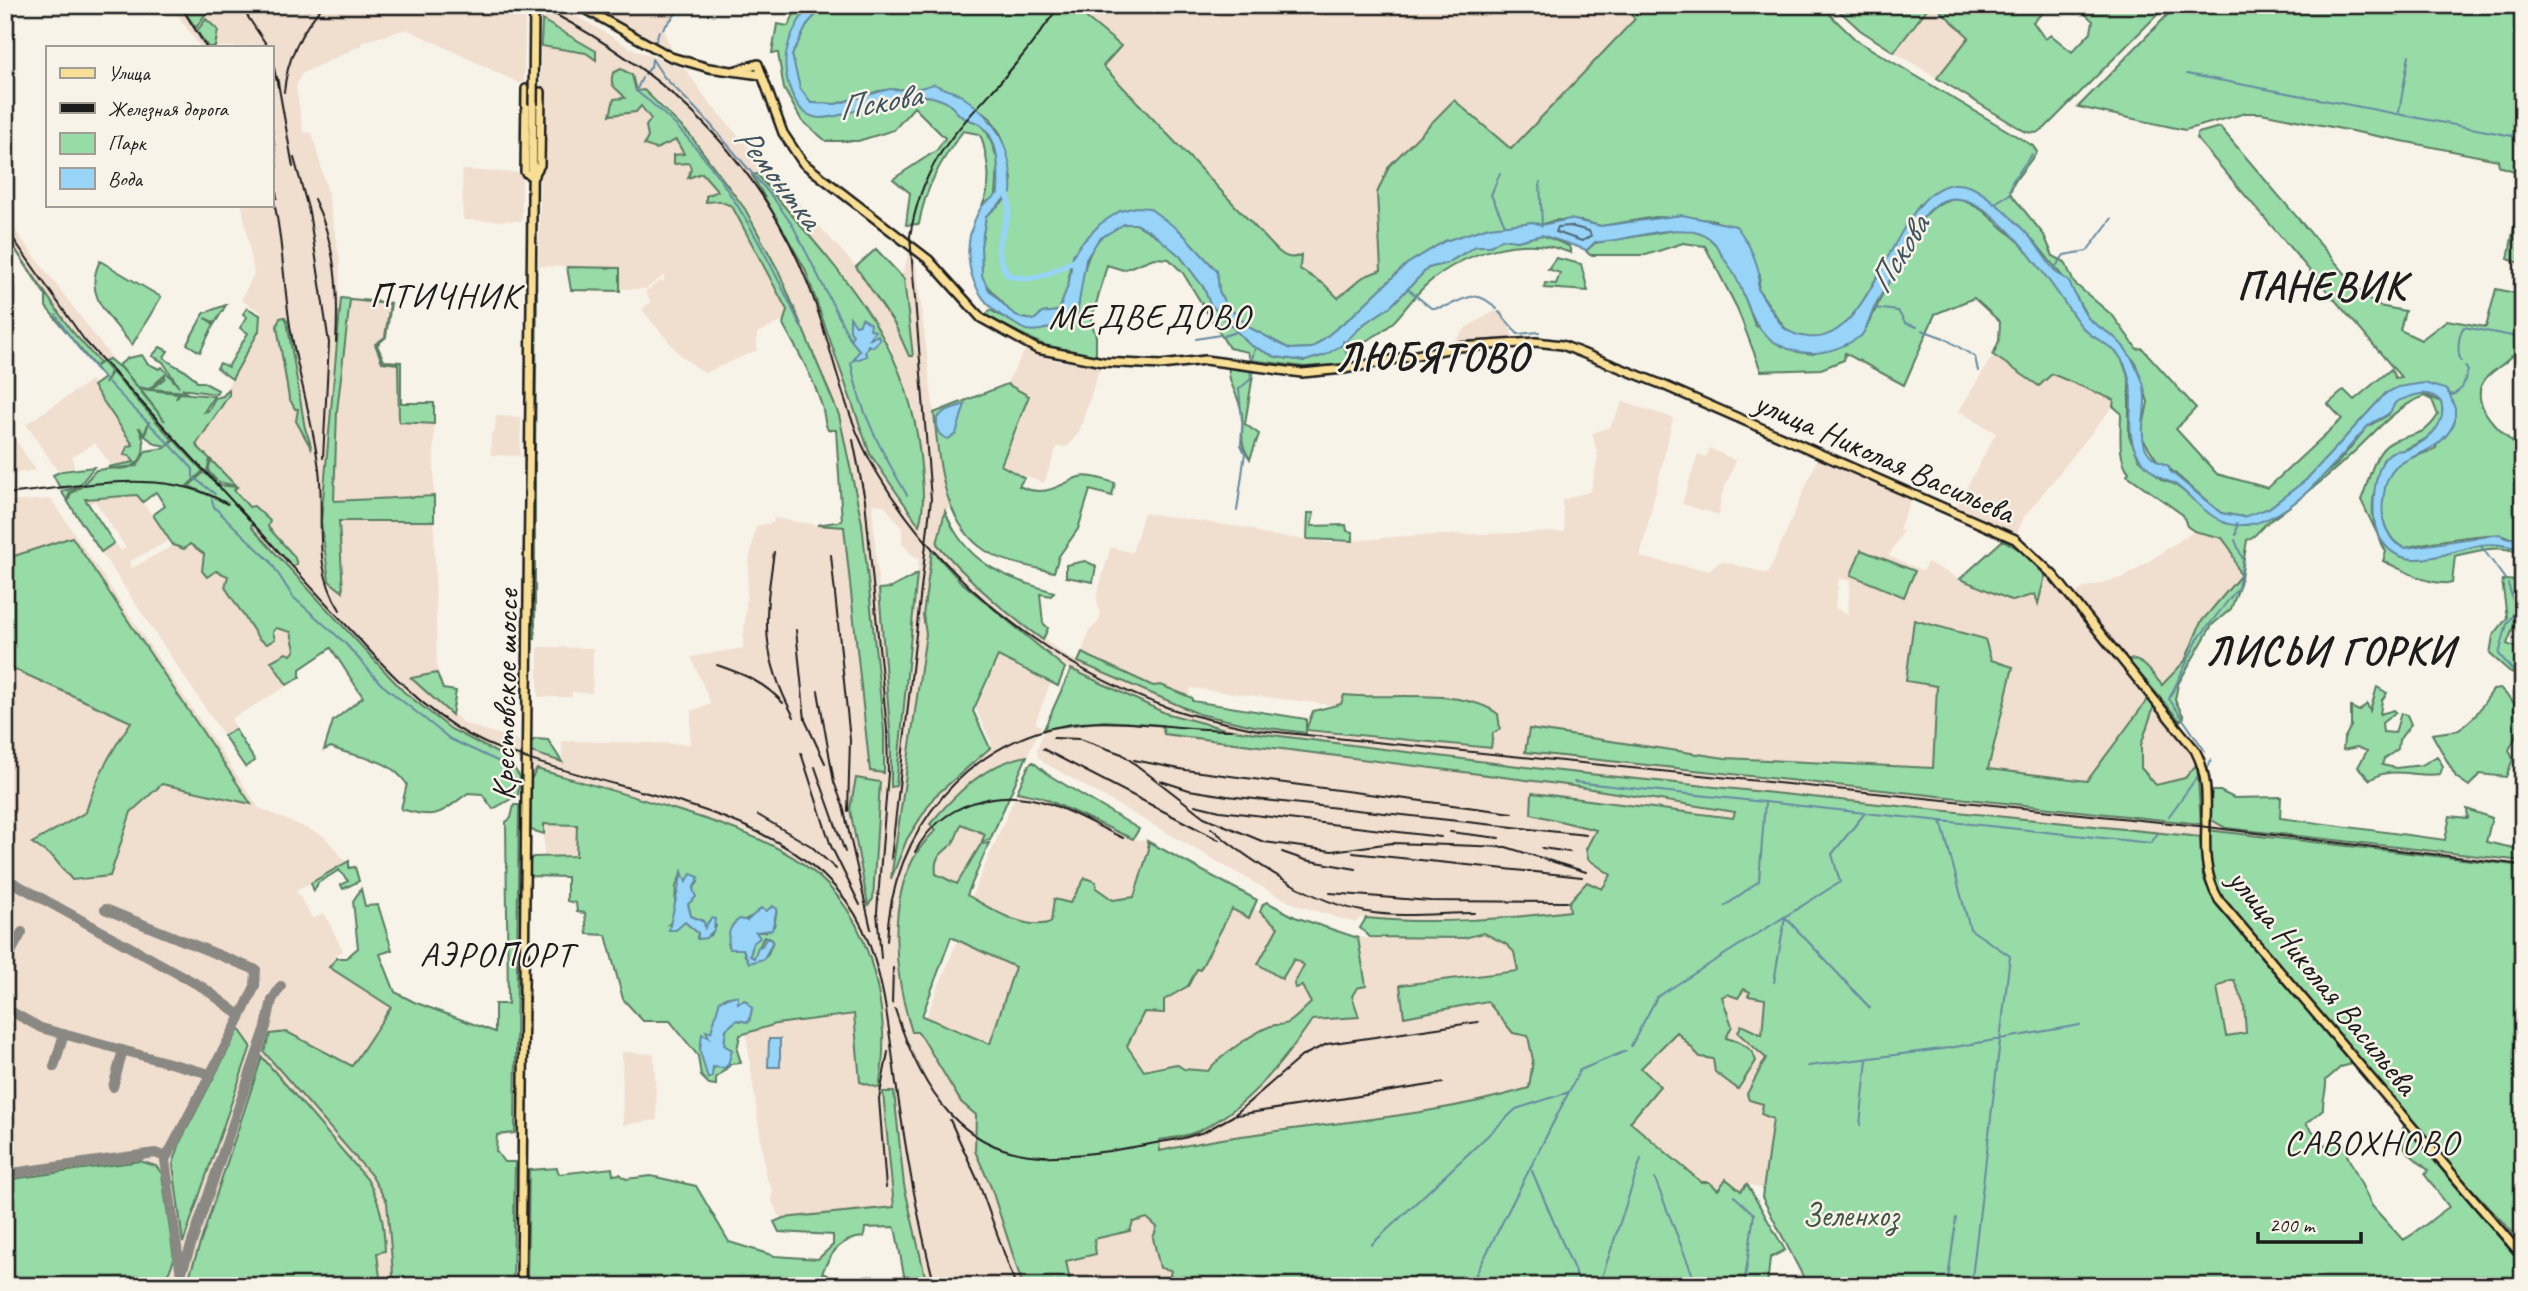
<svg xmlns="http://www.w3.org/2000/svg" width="2528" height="1291" font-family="Caveat,sans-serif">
<rect width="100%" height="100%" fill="#f7f3e8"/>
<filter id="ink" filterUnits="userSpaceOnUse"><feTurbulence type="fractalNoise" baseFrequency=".0143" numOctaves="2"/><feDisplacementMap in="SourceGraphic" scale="14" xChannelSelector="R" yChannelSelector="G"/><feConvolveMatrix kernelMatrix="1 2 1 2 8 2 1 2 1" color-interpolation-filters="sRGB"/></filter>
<g filter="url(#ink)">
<path fill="#f0decf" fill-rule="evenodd" d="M171,5H529L528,17L525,18L524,82L519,83L407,29L362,42V45L301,74L296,86L303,132L312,133L327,189L340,262L338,344L321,522L329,581L343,591L339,521H434L437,673L412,678L465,724L517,740L531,752L562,761V741L690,744L691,711L711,704L691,657L743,648L749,562L756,526L773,523L774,518L823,526H844L870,771L883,773L884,731L862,523L839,415L779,272L745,208L691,137L665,107L644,90L637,91L732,206L787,310V319L757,333V350L705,373L682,357L642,310L651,301L645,292L660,281L664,282V275L646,289H620L619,268L539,266L541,46L586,53L596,59V51L539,18V5H558L629,47L686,70L710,104L856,267L895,325L910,356L913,355L902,275L909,252L915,256L940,464L951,507L944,511L937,544L964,576L1001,609L1070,658L1199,714L1254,726L1491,748L1493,732L1498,725L1191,688L1188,697L1161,685L1153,686L1082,653L1089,630L1098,623L1101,614L1097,603V594L1111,547L1132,553L1144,513L1252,529L1261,534L1332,543L1406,536L1565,532L1562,500L1591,491L1598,456L1592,433L1610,427L1623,402L1673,418L1640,557L1709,571L1721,561L1768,574L1818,458L1911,499L1899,529L1903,531L1889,556L1923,571L1927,562L1971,585L2002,597L2047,575L2148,699L2087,781L1988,769L2005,704L1991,660L1914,620L1906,681L1938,685L1933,768L1725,758L1529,729L1525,752L2201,824L2200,837L1550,770L1225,729L1165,713L1065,668L960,581L932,551L923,615L926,634L891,876L907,839L934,797L992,744L976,709L999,658L1050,684L1035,723L1041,726L1027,756L1006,760L973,780L951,799L931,824L936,830L930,836L906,1013L912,1032L922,1037L961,1102L976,1115L975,1151L991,1187L1023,1286H912L925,1275L904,1185L894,1092L883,1093L894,1207L783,1218L778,1215L771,1198L773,1191L766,1177L746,1034L776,1024L855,1014L860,1081L879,1087L884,1057L869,955L851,917L827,884L804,863L749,832L537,770L530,781L531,765L468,739L423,708L388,676L251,527L216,500L218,492L70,329L5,234V217L114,361L121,376L295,566L296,564L192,449L258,333L261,312L241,300L254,274L242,205H271V47H200ZM752,174H757L842,273L890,346L913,407L921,471V520L905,509L870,454L805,269ZM872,504L884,505L902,528V543L912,555L919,558L896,786H891V742ZM1839,578L1850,581L1848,614L1835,608Z
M586,5H682L664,31L673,54Z
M1086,5H1622L1635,19L1511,149L1453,101L1389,166L1377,193L1381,270L1363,277L1338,298L1300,269L1295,258L1285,257L1277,250L1102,66L1121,46L1081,11Z
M1930,5L1969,37L1937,78L1894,52Z
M462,170L522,173V221L463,220Z
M350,300L391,304L385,337L375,345L382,361L398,363L399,422L434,424V496L334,501L337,411Z
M1497,310L1503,312L1515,341L1452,343L1467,327Z
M1026,348L1053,360L1100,367L1079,432L1068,446L1057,447L1044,483L1002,466L1030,396L1007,383Z
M1993,355L2039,386L2051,374L2114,400L2113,406L2024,517L2016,536L1956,508L1996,433L1959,411Z
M92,380L135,449L136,462L111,465L95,443L72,457L74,467L57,470L26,424Z
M496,416L521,417L520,456L491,455V433L495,432Z
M5,425L36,470L5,475Z
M1710,448L1736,461L1721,496L1719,515L1682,504L1698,454L1706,457Z
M138,496L170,540L129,562L132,568L174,545L190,544L204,554L202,571L209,577L216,571L228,576L225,587L259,639L274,634L280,627L291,632L295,650L291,656L271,661L287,686L231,719L236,728L224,736L101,552L115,543L121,551L126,548L95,501L89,504L86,499Z
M51,499L259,808L324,836L346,862L296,891L313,919L324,913L343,951L336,955L338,961L406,1001L371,1175L387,1202L394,1286H5V502Z
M2194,531L2222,538L2231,550L2240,576L2201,622L2185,661L2162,685L2143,663L2135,658L2127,659L2074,595L2084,588L2125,577Z
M538,647L593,648L592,693L572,692V697H538Z
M2154,706L2190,750L2197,764L2185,778L2156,785L2141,768V745Z
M1104,721L1162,725L1164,734L1566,785L1735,812L1734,818L1532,793V814L1596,830L1612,875L1602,890L1570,901V911L1507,919L1395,921L1360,918L1355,923L1294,904L1269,891L1043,762L1038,756L1037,749L1044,729Z
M1017,792L1041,797L1133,839L1147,841L1149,849L1134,897L1113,900L1096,888L1070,903L1051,922L1040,926L1028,925L971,898Z
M2208,818L2226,828L2471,853L2523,861V866L2207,830Z
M544,824L577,825L576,856H544Z
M961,824L985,835L957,884L936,874L935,861L941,851L952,845Z
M1255,908L1278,927L1269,945L1304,966L1302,986L1311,1002L1290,1022L1276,1025L1241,1041L1228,1056L1214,1063L1208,1071L1184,1069L1176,1064L1144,1071L1127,1046L1144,1012L1171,995L1197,969L1201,970L1232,909L1249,918Z
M1484,933L1506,944L1514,952L1518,971L1489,976L1404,1016L1487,1001L1513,1033L1528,1036L1533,1060L1529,1088L1473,1103L1332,1126L1204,1141L1159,1152V1140L1173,1137L1228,1114L1289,1053L1312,1020L1366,985L1358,938H1464Z
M958,939L1015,967L990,1044L926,1017Z
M2230,980H2233L2244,1006L2246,1033L2225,1036L2217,987Z
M1744,989L1751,992L1749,996L1766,999L1762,1035L1742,1025L1738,1033L1766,1058L1763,1104L1774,1118L1763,1189L1747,1184L1741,1191L1718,1190L1701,1182L1630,1122L1660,1086L1641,1068L1677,1032L1700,1057L1713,1058L1715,1072L1727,1083L1730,1081L1738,1088L1744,1081L1756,1061L1755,1057L1726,1039L1732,1025L1722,997Z
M622,1052L654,1054L657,1120L623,1125Z
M1147,1218L1157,1227L1153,1238L1160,1267L1171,1269L1168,1286H1071L1066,1261L1096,1255L1094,1239L1130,1231L1133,1222Z"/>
<path fill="#97dba7" stroke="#5a7c62" stroke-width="2" fill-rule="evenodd" d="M180,5H207L210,7L196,28Z
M799,5H810C786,35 791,51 789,87L828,116L889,97L931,96L943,100L953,105L962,117L980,124L988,134L998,160L996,196L982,206C993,184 988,162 982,139L979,134L963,131C941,160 925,188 919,224L906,225L910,193L893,179L937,150L945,138L914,107L894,130L858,141H826L802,121L784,89L778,53H772L777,24L788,26Z
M825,5H1071L1121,46L1103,66L1277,250C1285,257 1291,260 1301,255L1300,269L1325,285L1338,298L1363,277L1381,270L1377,193L1389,166L1454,100L1511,149L1635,19L1622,5H1820L1856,40L2033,146L2037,152L2014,182L2010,193L2044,235L2053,256L2065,262L2074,283L2113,316L2137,349L2142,348L2196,408L2176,429L2217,474L2268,488L2342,419L2328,404L2344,390L2354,400L2391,369L2395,378L2401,377L2196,138L2198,133L2220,127L2366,298L2379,306L2405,311L2400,330L2421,340L2447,320L2486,327L2496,289L2519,294L2523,299V356H2512C2505,364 2493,370 2486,378C2464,405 2505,434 2523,452V538C2513,540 2505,536 2498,535C2486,533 2416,544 2406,548C2378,541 2373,483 2395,466C2407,456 2423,456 2436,448L2448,390L2386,393L2306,480L2269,508L2255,514L2244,517L2221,513L2164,464L2159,463L2141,436L2148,402L2135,362L2113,336L2089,320L2070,286L2034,241L1973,188H1943L1919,205L1859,308L1839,330L1817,340L1790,333L1784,327L1758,289L1760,276L1747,242L1714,220L1656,217L1601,226L1582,221L1555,220L1541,225L1532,222L1445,241L1407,264L1351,317L1312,348L1290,349L1250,328L1225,304L1219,291L1217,271L1180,231L1120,211L1070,266L1069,282L1059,311L1042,313L1034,320L1021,318L1010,311L986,285L982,276L981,246L986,216L1005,200L1012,179L1001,135L990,118L958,94L939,87L879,91L836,104L811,103L803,96L794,73L792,54L808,23Z
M1833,5H1930L1894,52L1860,30Z
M1934,5H2051L2033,22L2045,39L2051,35L2072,52L2091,32L2093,21L2075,5H2167L2045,128L2036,133L2026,132L1937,78L1969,37Z
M2177,5H2523V174L2499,166L2498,160L2261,113H2246L2185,130L2078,107Z
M206,19L218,30L215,47H208L197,31Z
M542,20L596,51V60L586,53L541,46Z
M621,69L632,75L636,91L644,90L690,135L745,209L779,272L839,415L862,523L884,731V773L870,771L844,527L817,525L842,521L836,430H828C823,420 825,413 821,403C812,375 797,350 783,324L787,310L732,206L719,201L706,202V196L718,191L702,173L688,178L691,169L689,163L674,164V155L684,154L676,140L656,149L644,145L648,137L646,126L651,119L641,106L636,112L610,115L614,99L625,98C619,88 608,89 613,73Z
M757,174C831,264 908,334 920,456C922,477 926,505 919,525L870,454L805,269L752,175ZM860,324L874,331L869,341L874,339L864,353L867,356L854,342L856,325Z
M2523,179V264L2508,259Z
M1960,198L1982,210L2017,240L2052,281L2082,326L2102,338L2121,357L2129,379V436L2139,459L2162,480L2174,484L2225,523L2246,525L2267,519L2280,510L2336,465L2367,427L2388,415L2395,402L2414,394H2425L2441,402C2452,440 2404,446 2383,460C2375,486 2364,519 2384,543C2412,577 2451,546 2485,545C2498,544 2511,546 2523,550V556C2505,542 2476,551 2455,556L2452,583C2426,585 2406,571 2383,561L2386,552L2361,500C2369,482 2373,451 2392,442C2414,431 2423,439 2438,415L2432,400L2424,396C2395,408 2378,429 2356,450C2328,477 2299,500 2267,523C2259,529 2257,536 2247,540L2240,584L2231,609L2212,625L2178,684L2175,700L2184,717L2180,721L2127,659C2144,658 2152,674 2162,685L2185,661L2201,622L2240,576L2231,550L2222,538L2194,531L2187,526L2183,515L2127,475L2129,472C2117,459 2121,430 2121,413L2113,406L2114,400L2052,374L2039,386L1993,355L1999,341L2000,322L1974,298L1935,314L1904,385L1845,353L1844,360L1821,369L1761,371L1737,308L1705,246L1683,243L1646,255H1590L1586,251L1595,243L1687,228L1708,237L1721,250L1738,279L1755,325L1798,352L1813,354L1861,336C1887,301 1907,198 1960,198Z
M1136,224L1163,240L1180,256L1204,288L1210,304L1250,345L1276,357L1305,361L1324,355L1342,344L1365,323L1390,307L1428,268L1447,263L1476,246H1490L1502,239L1517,241L1542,235L1569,246L1571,253C1524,233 1463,252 1426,285C1410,299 1399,321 1381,332C1371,339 1359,344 1348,350L1349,364L1305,367L1250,360L1248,352L1229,348L1183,273L1169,259L1154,258L1123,270L1107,265L1091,322L1096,336V358L1052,349L985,316L990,310C1023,328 1047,342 1078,309C1081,275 1089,220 1136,224Z
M5,234L70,329L99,362L96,366L102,362L110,371L105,384L112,372L172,439L167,446L156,444L145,436L149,421L144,435L140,428H139C152,454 137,475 108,467L134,462L130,456L124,455L127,447L133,445L93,386L104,378L46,307V296Z
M876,249L904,279L913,356H909L895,325L856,267Z
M1556,258L1581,264L1588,291L1544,288L1545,283L1556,284L1560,273L1548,269Z
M100,261L161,297L132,345C111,318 82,296 100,261Z
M567,267L620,268V291L571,290Z
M534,291L537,292L535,453H533Z
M341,298L391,303L386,337L377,345L384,361L401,362V403H434V424L399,422L398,364L382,362L375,344L385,337L390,304L350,300L337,411L334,501L434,496V521H339L343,592L329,581L321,522Z
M226,305L215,323L205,318L214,324L200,352L187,344L204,313Z
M247,308L260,315L259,331L232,379L217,368L220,363L228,367L248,333L240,328L247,317L243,314Z
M280,318L285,317L287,321C293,358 299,390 304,423C305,432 311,441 311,448L296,421L298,409H295L289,398L277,326Z
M160,347L168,351L164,357C170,366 191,370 197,382H203L218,390L216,394L182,389L186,392L151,389L165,378V375L149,389L138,387L119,365L128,358L142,355L147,363L159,369L162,367L179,387L163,362L152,356Z
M109,359L125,372L165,421L140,389L178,393L176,399L180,393L214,396L204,412L208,411L215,398L223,396L229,389V395L196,445L210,459L207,471L217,481L208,471L211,460L236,486L219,482V485L237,487L234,490L249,507L254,506L270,521L268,527L294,556L297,564L293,567L252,523L251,527L404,692L451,729L507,758L520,777L518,795L493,809L482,794L468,793C439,814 438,820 401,809L407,784C385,754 362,761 331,747L324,750L333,721L363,697L331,648L300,669V677L287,685L271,661L286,653L291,655L295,650L291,632L276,628L273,632L275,639L267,644L259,639L225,587L228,576L216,571L207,577L202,571L204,554L190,544L184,549L173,545L153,515L165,506L156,492L143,502L137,495L85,499L114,543L101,552L68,502L71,493L77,490L70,492L67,500L61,491L80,488L96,470L137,466L146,451L165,448L174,440L203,471L187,486L229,504L189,486L204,472L218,486L104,361Z
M1229,365L1254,368L1245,424L1259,434L1250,459C1236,439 1246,428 1241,409C1237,392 1227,382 1229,365Z
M1007,384L1029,396L1001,465L1024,478L1019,486C1041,497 1057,488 1076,478C1086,473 1105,480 1115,483L1112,496L1090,490L1078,529L1059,556L1054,572C1033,567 1005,563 986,551C942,523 939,460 934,413Z
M532,462H535V639L532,638Z
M94,467L78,487L60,488L53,475L62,471Z
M945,511C965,563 1003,577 1054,592L1051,596L1040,594L1043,623L1048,628L1043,640C1004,612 969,581 937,544Z
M1308,513H1314L1311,526L1346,525L1347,531L1353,532V541L1307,539Z
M72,537L251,804L162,784L131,812L110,876L72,880L53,857L32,843L86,812C96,777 111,752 131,722L5,665V559Z
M2003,540L2031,557L2045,576L2038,604L2035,594L2013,601L1960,579Z
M932,550L960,581L1065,668L1058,686L998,656L973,711L990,748L934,797L907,839L891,879L926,634L923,615Z
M1861,550L1915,571L1904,597L1851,575Z
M1085,561L1096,566L1093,582L1066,577V565Z
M917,574L896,786L891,787V742L879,589L891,588Z
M2502,580L2523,581V602L2507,644L2523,651V678L2509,671L2490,654L2493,636L2507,618Z
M1914,620L1985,639L1991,660L2013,667L1988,769L2087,781L2148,699L2154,706L2141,745V768L2156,785L2185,778L2197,764L2201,824L1525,752L1529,729L1725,758L1933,768L1937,686L1906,681Z
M1082,653L1153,686L1161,685L1192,698V701L1306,719V733L1254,726L1199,714L1078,662Z
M1071,669L1165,713L1225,729L1550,770L2200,837L2203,877L2216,903L2352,1064L2341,1067L2326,1080C2327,1092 2322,1099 2323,1110L2306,1124L2324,1146L2339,1138L2349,1149L2347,1155L2372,1206L2403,1240C2421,1231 2432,1218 2449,1207L2425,1175L2428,1170L2406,1151L2400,1137L2404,1125L2523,1265V1286H1808L1762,1197L1773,1119L1761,1114L1763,1104L1749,1100L1747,1094L1766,1058L1738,1033L1741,1025L1762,1035L1765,999L1748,996L1750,992L1744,989L1738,998L1727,994L1722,997L1732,1026L1726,1038C1739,1041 1753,1048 1756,1061L1738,1089L1715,1072L1713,1059L1700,1057L1677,1032L1641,1068L1660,1086L1630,1122L1701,1182H1709L1718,1190L1726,1179L1741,1191L1747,1184L1785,1250L1770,1258L1767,1286H1168L1171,1270L1160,1268L1153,1238L1157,1227L1147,1218L1133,1222L1130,1231L1094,1239L1096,1254L1066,1261L1071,1286H1023L991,1187L975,1151L976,1115L961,1102L922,1037L917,1032H912C893,972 882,878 936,830L930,824C956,793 986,763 1027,756L990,840L982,841L985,834L961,824C958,831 956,841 951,845C939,856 934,857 936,874L957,884L981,844L989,843L967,895C990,908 1025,932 1051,922L1054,899L1070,903L1085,878L1096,882V888L1113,900L1134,897L1149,849L1147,841L1257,900L1249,918L1232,909L1200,970L1197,969L1188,986L1164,1000V1013L1144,1012L1127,1046L1144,1071L1176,1064L1184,1069L1208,1071C1217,1058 1259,1028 1275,1025C1281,1024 1285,1026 1291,1021C1298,1016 1304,1009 1311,1003L1302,986L1295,988L1294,984L1304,965L1294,959L1282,979L1258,964L1278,927L1260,912L1263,904L1267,902L1295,917L1358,938L1366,986L1357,988L1352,996L1359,1017L1312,1020C1283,1062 1245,1111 1196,1132C1185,1137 1171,1138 1159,1140L1160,1151C1282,1123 1409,1124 1529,1088L1533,1060L1528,1036L1513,1033L1487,1001L1404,1017L1400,985L1518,971L1514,952L1506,944L1484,933L1464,938L1370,937L1360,928L1366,918C1433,925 1502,919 1570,911L1569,902L1587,882L1602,889L1611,875L1588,859L1586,849L1596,830L1531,814L1532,793L1733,818L1735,812L1566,785L1164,734L1162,725L1104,721L1044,729ZM951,937L1015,967L990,1044L922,1016ZM2230,980H2234L2244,1005L2246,1033L2226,1036L2217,987Z
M437,673L443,689L456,691L452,715L411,678Z
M2377,687L2387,693L2382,700L2380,714L2394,710L2396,712L2382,723L2383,732L2395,733L2401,713L2407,715L2411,724L2399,740L2398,749L2384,759L2382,765L2396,768L2422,765L2437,756L2443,766L2440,774C2417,778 2389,765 2370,780L2358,767L2367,751L2357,747L2343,750L2344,739L2351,726V707L2359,711L2367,704L2370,711Z
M2501,689L2523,712V722L2509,750L2513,759L2506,777L2480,774L2469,786L2456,777L2432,734L2459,730L2475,716L2493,690Z
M1344,695C1386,700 1464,687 1498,714L1500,729L1493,733L1491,748L1306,730L1313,711L1341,704Z
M235,729L255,761L245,767L224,736Z
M535,739L548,740L562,762L531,752L530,743Z
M1033,762L1047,774L1139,829L1133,839L1041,797L1017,792L1029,765Z
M537,769C585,783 633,796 680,811C776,841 849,868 875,977C884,1015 886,1049 879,1088L860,1082L854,1014L776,1024L740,1035L737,1050L741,1063L731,1064L716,1078V1085L709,1084L701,1076L698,1056L670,1021H643L623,999L606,935L587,934L585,913L577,912L576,903L567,901V877L529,876V861L533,857L576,856L577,825L544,824V834L531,830L530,781ZM682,872L684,882L691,877L698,882L693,889L695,897L688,904L691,916L703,921L705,928L709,921L716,926L711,935L697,938L698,933L685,922L669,924L674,920L676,887ZM777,909L774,926L766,932H756L750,956L754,958L764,937H769L773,941L767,956L754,961L745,956L743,948L728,946L732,927C746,919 760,911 777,909ZM738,996V1003L752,1008L749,1022L737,1020L726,1029L724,1046L732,1050L726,1067L715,1066L710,1074L705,1068L700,1046L709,1037L724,998Z
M856,778L880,782L873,899L868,905L850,809Z
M2212,791H2220L2234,798L2281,797L2280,818L2445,840L2450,816L2468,818L2467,809L2492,818L2486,842L2518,849L2523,842V861L2226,828L2208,818Z
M514,805H519L515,1133L497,1135L496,1151L504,1162H515L513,1286H394L387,1202L371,1175L264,1052L270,1034L287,1032L352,1066L391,1007L329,967L337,958H346L358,948L353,901L361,889L365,906L378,905L392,950L380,954L395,992L414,1002L495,1032V1004H508L506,822L511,818Z
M2207,830L2523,866V1244L2395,1106L2219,895L2210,879Z
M349,861V868L355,867L359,881L343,889L341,885L348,881L339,870L318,883L314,891L311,883Z
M239,1029L251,1046L183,1243L173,1164L181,1140Z
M262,1057L367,1179C381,1203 384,1223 385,1251L377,1253L380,1277H387L388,1286H213L212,1278L188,1280Z
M883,1092H894L904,1185L925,1276L912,1286H906L896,1232L894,1227L865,1228L864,1237C841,1238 831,1252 822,1273L837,1279L841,1286H527L529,1170L557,1168L559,1174L612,1168L613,1175L620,1174L626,1179L651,1176L696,1186L729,1242L775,1256L818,1259L833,1245V1235L779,1232L774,1222L783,1218L894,1207Z
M140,1161L156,1166L162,1174L174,1259L169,1272L159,1284L5,1286V1180Z"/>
<path fill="#97d4f8" stroke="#668aa0" stroke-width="2" d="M810,5H825L808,23L792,55L800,88L811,103L836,104L889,89L913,90L934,84C942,89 952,90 960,95C996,118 1014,149 1011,193L986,216L981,246L982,276L989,290L1010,311L1021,318L1034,320L1042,313L1059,311L1069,282L1073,255L1080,245L1100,224L1120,211L1136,207L1149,208L1180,231L1217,271L1219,291L1225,304L1250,328L1290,349L1312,348L1351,317L1407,264L1445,241L1489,227L1533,222L1541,225L1570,219L1601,226L1682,215L1736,226C1747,240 1755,256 1759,273C1760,278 1757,284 1758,289C1760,293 1780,324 1784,328C1790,333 1801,336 1808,337C1880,347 1898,158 1971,187C1990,195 2022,227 2035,243C2042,252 2048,264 2057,273C2061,276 2066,278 2069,282C2075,293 2080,309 2089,319C2095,325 2106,331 2114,337C2128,349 2136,364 2142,380C2154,412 2123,451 2169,466L2170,471L2221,513L2244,517L2269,508L2306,480L2386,393L2398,387L2424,383L2448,390L2455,409V421C2436,466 2389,446 2384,494C2382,505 2381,515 2385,526C2390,537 2394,545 2406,548L2500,534L2505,538H2523V550C2510,546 2494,543 2481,545C2444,552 2398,579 2377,532C2370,514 2373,462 2392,452C2397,450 2403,451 2408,449C2427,442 2448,424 2441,402C2429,387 2412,396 2398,401C2391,404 2395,409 2389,413C2382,419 2374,420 2367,427C2336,460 2288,529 2235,525C2212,523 2193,497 2175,484C2170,481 2165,481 2161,478C2106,441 2147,404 2122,360C2113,344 2093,340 2082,327C2059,299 1981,162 1932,208C1911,227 1903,256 1890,280C1884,291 1876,301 1872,313C1869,322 1867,328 1861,336C1841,349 1818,357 1795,351C1744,337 1753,297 1727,263C1719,253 1717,241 1704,235C1670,221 1630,242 1595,242L1587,250L1542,235L1517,241L1502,239L1490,246H1476L1447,263L1428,268L1390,307L1365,323L1342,345L1325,355L1305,361L1276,357L1250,345L1210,304L1204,288L1180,256L1150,231L1136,224H1124L1099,239L1086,259L1077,314C1062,322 1044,334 1026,330C1020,328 1013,322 1007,319C967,297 957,245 982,206C986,200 993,200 998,193C999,172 1000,137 979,124C975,121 969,120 964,118C956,114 953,105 944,101C901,81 863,116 821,118C810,118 801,111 796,102C776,66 786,36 810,5Z
M850,317L856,325L860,324L862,318L871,324L870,329L875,331L869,340L878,335L880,340L873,347L868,345L865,353L867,356L856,360L855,356L860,351L850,339L853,335L850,331Z
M965,404L956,434L948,439C936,435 937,429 937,418L945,411Z
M682,872L686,882L691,874L699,877L693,889L696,897L688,904L691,916L704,922L705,928L711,918L715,919L714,930L706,938L698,939V933L685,922L676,930H669Z
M773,906L777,909L772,930L756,932L760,938L753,943L750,956L754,958L758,947L762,946L767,937L773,941L764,959L749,963L743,949H730C727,938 728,925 740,919L747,921L761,908L766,911Z
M734,996H738V1003L745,1000L752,1008L749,1022L737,1020L726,1029L724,1045L732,1050L728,1065L724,1068L713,1067L712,1076L708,1079L700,1051L702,1034L709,1037L706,1031L711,1032L720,1000Z
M769,1039H780V1067H768Z"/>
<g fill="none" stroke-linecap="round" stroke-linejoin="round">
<path stroke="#4d6674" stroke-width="2" d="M1570,226L1589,231L1591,236L1582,241L1556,232L1558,227Z"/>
<path stroke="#668aa0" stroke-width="2" d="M663,29L683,5
M655,43L659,31
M653,54V53
M652,59L664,77L704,117L774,199L793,226L850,339
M645,74L651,67L652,59
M2187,74L2523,138
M642,78L636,91C714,148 761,241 801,327
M2399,112L2409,55
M1500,173L1491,195L1505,225
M1540,182L1542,226
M2011,183L2032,154
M2010,190L2011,186
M1993,204L2010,194
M2054,269L2064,255L2087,251L2112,218
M1408,289L1431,308C1462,309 1469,281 1497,309
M1874,308L1898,311L1905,323L1917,327
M1499,312L1518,334L1539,332
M56,315C91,375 148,418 193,469V477L215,494
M1922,330L1944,338L1975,357L1978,371
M1224,336L1236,332
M1196,339L1220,335
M1343,341L1345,350
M1346,352L1348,359
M856,357L851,363C859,411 883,454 907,495
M2461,361C2457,353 2458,334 2464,327L2523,338
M1251,363L1255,348
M2448,393L2453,395L2462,388L2468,371L2465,366
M1242,421L1239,389L1251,379L1250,368
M212,500L214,507L270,561L293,597L344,642L381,684L450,739L506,765
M1237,511L1245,453L1241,445L1242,427
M2236,535L2237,523
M2481,546L2505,579
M2508,584L2516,610L2507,624L2499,654L2515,673L2523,676
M2205,751L2169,699L2198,639L2238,588L2243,560L2235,540
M2209,766L2211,759
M1574,782L1764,802
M2169,816L2197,777
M1941,821L1970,929L2010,956L1971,1286
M1725,906L1759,881L1765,802L1865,813
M1786,918L1870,1008
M1774,982L1785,917
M1631,1046L1657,997L1840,882L1832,854L1865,813L2151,843L2158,833
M1808,1066L1949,1048L2080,1025
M1860,1125L1867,1060
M1532,1171L1581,1286
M1655,1179L1697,1286
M1734,1196L1754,1214L1744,1286
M1955,1225L1956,1218
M1371,1245L1516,1109L1569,1092
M1470,1286L1580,1070L1626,1051
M1599,1286L1641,1159
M1947,1286L1955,1228"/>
<path stroke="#97d4f8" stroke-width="6" d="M1005,188C1016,216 1001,223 999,247C998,256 1004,267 1007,274C1032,286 1055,270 1078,259
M1733,248L1749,297
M1754,307L1769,329"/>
<path stroke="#8a8882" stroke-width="10" d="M5,878L204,988L241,1016
M105,909L256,970L255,986L241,1016L165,1160L181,1276
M5,963L22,932
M5,1008L41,1028L210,1074
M54,1067L64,1034
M113,1087L123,1050
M5,1174L155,1153L163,1156L165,1160
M177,1286L266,1027L272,1000L281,986"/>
<defs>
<path id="primary" d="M578,5L671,57L709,68L761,75
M733,71L758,64L783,133L803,163L929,260L981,318L1037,349L1103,362L1161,365L1205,360L1302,373L1344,369L1458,347L1536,342L1562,345L1663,385L2015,539L2053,575L2195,750C2221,798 2190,852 2219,900L2523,1257
M526,89L525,172L532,177
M533,177L540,165L541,92
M521,1286L533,105"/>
</defs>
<use href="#primary" stroke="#1c1c1c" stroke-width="12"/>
<use href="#primary" stroke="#f9df96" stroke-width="7"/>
<path stroke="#1c1c1c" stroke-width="2" d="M180,5L206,47
M240,5L268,47
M537,5C659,66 757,154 808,284C833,346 842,414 876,471C940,580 1050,666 1169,708C1197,718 1228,723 1258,730L2199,826L2523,865
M271,54L278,87
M277,77L293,167
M284,92C287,58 301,30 324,5
M271,120L277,168
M294,158L309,212L329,343L323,458
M271,161L277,198
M271,188C283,236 283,284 291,332C299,377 313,423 319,469C325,519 311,564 340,610
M314,199C336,243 339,293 336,342
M5,227L85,341L370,651C403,686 439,723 485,743C602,795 804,801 863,929C885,977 889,1031 896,1083C906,1151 917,1219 935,1286
M853,440L865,500L887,730L888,773L877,912L881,958
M5,494C73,488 167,465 227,504
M774,552C764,620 760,654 794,717
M831,555L850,740L848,811
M796,630L805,720L825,763
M717,665C743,674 764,682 783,703
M818,691L834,782L843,806L871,929
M1053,738L1080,739L1122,754L1204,817L1264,842L1332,851L1392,843L1506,847L1586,872
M1043,749L1219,840
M801,753L831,846L860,905
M1134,760L1185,770L1513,813
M815,767L845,852
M1161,781L1189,790L1227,796L1586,835
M1195,805L1220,811L1441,837
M758,815L811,846L836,869
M1211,828C1252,863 1313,903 1367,912C1401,918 1440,913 1474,913
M1450,832L1499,838
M1542,848L1570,852
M915,852C941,803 998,786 1050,804C1075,813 1099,827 1123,838
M1282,852L1305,860L1356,869
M1353,853L1582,877
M891,859L931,499L910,236C925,148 966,125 1018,61C1033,44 1046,24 1060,5
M1330,893L1430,901L1567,902
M887,941C890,832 971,733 1082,723C1132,719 1182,730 1231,730
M892,1003L893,968
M895,1009C920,1087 961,1160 1056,1156C1098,1155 1142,1145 1184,1138L1204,1132L1233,1116L1302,1056L1327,1044L1478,1022
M1237,1115L1443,1083
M950,1120L978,1181L1016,1286
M886,1188L879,1099L888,1052"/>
<defs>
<path id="primary-bridge" d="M533,105L534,5"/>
</defs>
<use href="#primary-bridge" stroke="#1c1c1c" stroke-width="12" stroke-linecap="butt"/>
<use href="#primary-bridge" stroke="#f9df96" stroke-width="7"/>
</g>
</g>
<g text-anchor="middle" stroke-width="5" stroke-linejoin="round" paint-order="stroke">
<g font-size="33" fill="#1c1c1c" stroke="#f7f3e8">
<text transform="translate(1885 456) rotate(24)" y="12">улица Николая Васильева</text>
<text transform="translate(504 695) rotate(-89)" y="12">Крестовское шоссе</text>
<text transform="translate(2324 981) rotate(51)" y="12">улица Николая Васильева</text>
</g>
<g font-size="33" fill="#415546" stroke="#f7f3e8">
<text x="1850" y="1226">Зеленхоз</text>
</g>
<g font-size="35" font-style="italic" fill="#41535e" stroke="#f7f3e8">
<text transform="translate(879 101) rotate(-10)" y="12">Пскова</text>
<text transform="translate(779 177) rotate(52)" y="12">Ремонтка</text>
<text transform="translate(1898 254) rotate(-58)" y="12">Пскова</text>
</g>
<g font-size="35" letter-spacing="2" fill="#1c1c1c" stroke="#f7f3e8">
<text x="445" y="307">ПТИЧНИК</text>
<text x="1150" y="328">МЕДВЕДОВО</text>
<text x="497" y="966">АЭРОПОРТ</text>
<text x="2372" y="1154">САВОХНОВО</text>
</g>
<g font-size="40" font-weight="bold" letter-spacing="2" fill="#1c1c1c" stroke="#f7f3e8">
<text x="2322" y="299">ПАНЕВИК</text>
<text x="1432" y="370">ЛЮБЯТОВО</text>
<text x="2330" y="664">ЛИСЬИ ГОРКИ</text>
</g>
</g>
<rect width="2528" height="1291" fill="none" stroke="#f7f3e8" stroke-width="28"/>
<rect x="14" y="14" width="2500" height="1263" fill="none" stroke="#1c1c1c" stroke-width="2.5" filter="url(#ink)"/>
<rect x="46" y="46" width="228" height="161" fill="#f7f3e8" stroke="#9f9d96" stroke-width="2"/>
<rect x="60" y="68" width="35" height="10" fill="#f9df96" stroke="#9f9d96" stroke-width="2"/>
<text x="108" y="80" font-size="21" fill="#1c1c1c">Улица</text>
<rect x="60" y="103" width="35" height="10" fill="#1c1c1c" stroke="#9f9d96" stroke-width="2"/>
<text x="108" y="116" font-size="21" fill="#1c1c1c">Железная дорога</text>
<rect x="60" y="133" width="35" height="21" fill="#97dba7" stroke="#9f9d96" stroke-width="2"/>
<text x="108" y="150" font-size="21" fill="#1c1c1c">Парк</text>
<rect x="60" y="168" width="35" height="21" fill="#97d4f8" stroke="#9f9d96" stroke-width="2"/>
<text x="108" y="186" font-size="21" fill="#1c1c1c">Вода</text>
<path d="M2258 1232v10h103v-10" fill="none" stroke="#1c1c1c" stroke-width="3.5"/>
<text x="2269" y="1232" font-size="21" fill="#1c1c1c" stroke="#f7f3e8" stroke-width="5" paint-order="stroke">200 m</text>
</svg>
